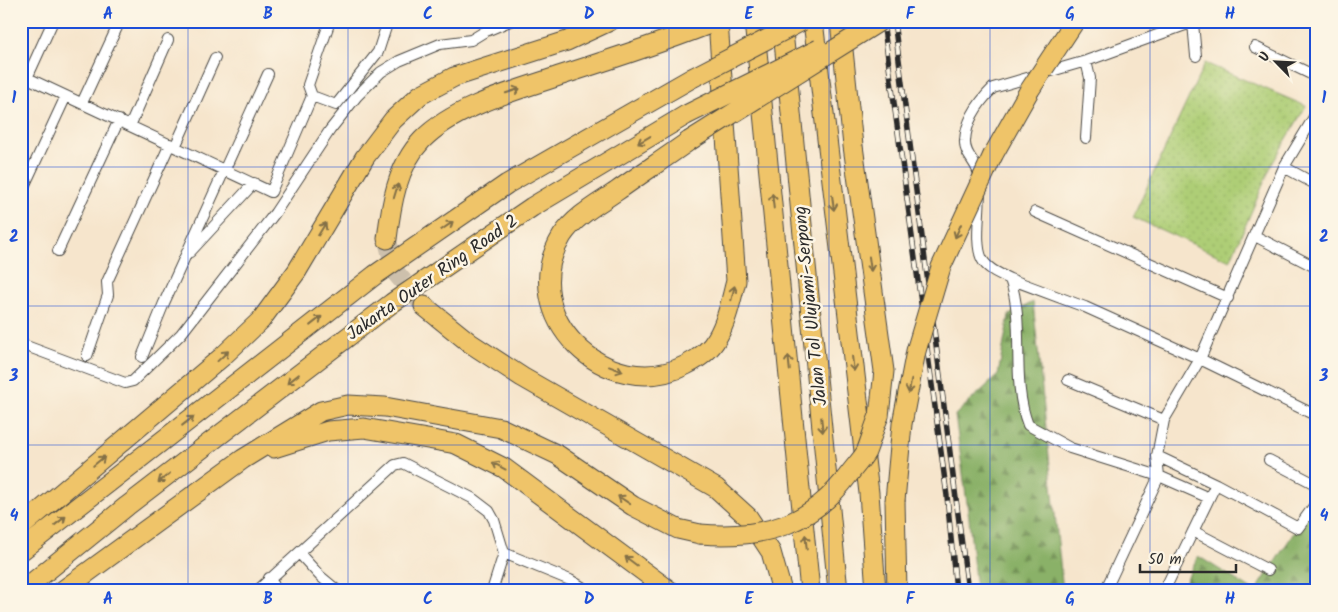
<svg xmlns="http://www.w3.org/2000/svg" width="1338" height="612" font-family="Kalam,sans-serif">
<defs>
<pattern id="grass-dots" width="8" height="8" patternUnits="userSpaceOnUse" patternTransform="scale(1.25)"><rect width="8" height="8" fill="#aece76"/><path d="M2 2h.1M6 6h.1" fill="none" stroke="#96b166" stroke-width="1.8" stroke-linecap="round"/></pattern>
<pattern id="forest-firs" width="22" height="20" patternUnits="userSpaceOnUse" patternTransform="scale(1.25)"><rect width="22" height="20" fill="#8ab167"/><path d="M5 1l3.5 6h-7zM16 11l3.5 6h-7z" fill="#719055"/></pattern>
</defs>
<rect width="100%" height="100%" fill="#fcf5e5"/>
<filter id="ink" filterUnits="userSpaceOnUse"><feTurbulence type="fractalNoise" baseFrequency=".02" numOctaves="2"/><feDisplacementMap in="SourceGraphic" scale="10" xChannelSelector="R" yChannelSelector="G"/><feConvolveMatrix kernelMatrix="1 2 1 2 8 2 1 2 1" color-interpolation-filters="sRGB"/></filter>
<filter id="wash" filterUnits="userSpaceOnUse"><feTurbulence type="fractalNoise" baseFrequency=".0096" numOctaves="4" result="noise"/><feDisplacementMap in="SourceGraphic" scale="20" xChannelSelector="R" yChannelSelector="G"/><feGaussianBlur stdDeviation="1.12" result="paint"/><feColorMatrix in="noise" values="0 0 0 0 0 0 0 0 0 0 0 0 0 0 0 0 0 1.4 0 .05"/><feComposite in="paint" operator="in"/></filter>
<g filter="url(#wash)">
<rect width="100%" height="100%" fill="#f6e5cc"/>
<path fill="url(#grass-dots)" stroke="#6c7c50" d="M1205,63L1306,106L1272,164L1230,261L1133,217Z"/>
<path fill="url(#forest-firs)" stroke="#5a6e49" d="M1033,302L1063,591H976L969,518L955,415L998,375L1009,315Z
M1317,497V591H1256Z
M1198,556L1254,591H1181Z"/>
</g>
<g filter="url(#ink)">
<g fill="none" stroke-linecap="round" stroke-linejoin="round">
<path stroke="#cdc0ac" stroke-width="19" stroke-dasharray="19 9" stroke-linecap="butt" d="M387,239L396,273L424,306"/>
<defs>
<path id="street" d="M1196,21L1086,61L993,88C979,102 966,120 965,141C964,155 977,162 979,175C983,198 973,242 982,259C987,269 1000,274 1010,279C1026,326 1010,379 1028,425L1070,448L1159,476L1209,498
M1193,23L1196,56
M1255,47L1317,77
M21,75L271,192L312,96L308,85L330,21
M27,78L53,21
M312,96L336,105L378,52L388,21
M82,103L120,21
M130,126L168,40
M1086,138L1090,78L1086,61
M175,147L215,58
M1284,167L1317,185
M21,193L66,96
M1035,212L1228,298
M1255,236L1317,268
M58,251L119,120
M190,252L254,183
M1010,279L1085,307L1200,359L1284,167L1317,112
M21,344L125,383L133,381L181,334L275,213L330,130L357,96L381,72L399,61L440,44L471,40L484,32L510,21
M87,356L108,295L107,282L170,144
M142,357L164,303L268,74
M1068,380L1164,420
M1157,456L1216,484L1298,528L1317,502
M1269,460L1317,485
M1193,531L1268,570
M299,553L320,576L338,591
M504,553L570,580L589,591
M269,578L278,591
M257,591L395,465L403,463L472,498L489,511L494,520L504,553L492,591
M1105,591L1159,476L1157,456L1164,420L1200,359L1317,416
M1164,591L1216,484"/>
<path id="highway" d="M754,21L810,591
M782,21L838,591
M813,21L869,493L876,591
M840,21L853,146L884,371L879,416
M689,141C665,158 641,174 617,191C598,204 575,216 562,236C513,316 608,405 686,365C698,359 710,351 717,338C727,321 731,300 736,281L718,21
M993,155L1029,91
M387,239C391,205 397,166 422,140C455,106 518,90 562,75C614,58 666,42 717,21
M424,306L470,343L522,377L716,488L748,517L771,552L782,591
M274,448L328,431L364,428L456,444L504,468L670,591
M895,501L897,591
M21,527L222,357L261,320L297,271L365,157L393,120L420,95L454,77L567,41L610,21
M21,551L375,275L507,184L692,78
M22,591L127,506L392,303L532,207L686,115
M62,591L243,459L321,411L348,405L385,407L501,428L558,455L633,506L678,529L700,534"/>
</defs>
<use href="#street" stroke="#494743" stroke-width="12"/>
<use href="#highway" stroke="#494743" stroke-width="21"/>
<use href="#street" stroke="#fff" stroke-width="10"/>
<use href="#highway" stroke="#efc469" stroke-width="19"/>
<defs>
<path id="rail" d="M883,21L947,496L956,591
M894,21L968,591"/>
</defs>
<use href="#rail" stroke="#2b2b2b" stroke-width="5.5"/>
<use href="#rail" stroke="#fcf5e5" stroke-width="4" stroke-dasharray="11" stroke-linecap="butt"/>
<defs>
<path id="highway-bridge" d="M692,78L802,21
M1029,91L1075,21
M686,115L819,49
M689,141L880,21
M895,501L902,424L916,351L941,267L993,155
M700,534C763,539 811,526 850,473C855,466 862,459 866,452C871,440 874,427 879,416"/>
</defs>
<use href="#highway-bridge" stroke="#494743" stroke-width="21" stroke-linecap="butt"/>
<use href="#highway-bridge" stroke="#efc469" stroke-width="19"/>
</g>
<defs><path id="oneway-shaft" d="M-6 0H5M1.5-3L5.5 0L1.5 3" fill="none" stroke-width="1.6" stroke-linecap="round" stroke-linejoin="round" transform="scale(1.25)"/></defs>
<g stroke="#837047">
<use href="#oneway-shaft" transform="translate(513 91) rotate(-18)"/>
<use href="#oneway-shaft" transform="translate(644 140) rotate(149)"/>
<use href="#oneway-shaft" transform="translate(396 191) rotate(-73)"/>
<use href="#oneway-shaft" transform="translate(773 201) rotate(-96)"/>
<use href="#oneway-shaft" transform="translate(833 203) rotate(83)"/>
<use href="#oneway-shaft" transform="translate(447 226) rotate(-35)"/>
<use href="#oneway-shaft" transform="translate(322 229) rotate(-59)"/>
<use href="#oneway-shaft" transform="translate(958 231) rotate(114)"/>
<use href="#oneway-shaft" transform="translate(870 264) rotate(82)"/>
<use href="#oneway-shaft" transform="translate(733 293) rotate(-77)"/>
<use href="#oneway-shaft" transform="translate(316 321) rotate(-38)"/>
<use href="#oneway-shaft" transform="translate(223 356) rotate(-43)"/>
<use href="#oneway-shaft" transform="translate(789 363) rotate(-96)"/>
<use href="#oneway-shaft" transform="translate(853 364) rotate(83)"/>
<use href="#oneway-shaft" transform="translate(616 369) rotate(20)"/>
<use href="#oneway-shaft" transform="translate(293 379) rotate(142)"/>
<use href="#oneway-shaft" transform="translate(910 386) rotate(101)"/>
<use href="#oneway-shaft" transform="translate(188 421) rotate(-38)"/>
<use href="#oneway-shaft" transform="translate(822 425) rotate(84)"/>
<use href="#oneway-shaft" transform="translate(99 461) rotate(-40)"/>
<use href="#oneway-shaft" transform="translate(499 466) rotate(-152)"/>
<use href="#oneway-shaft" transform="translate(164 478) rotate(142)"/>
<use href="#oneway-shaft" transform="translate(624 500) rotate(-146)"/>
<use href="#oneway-shaft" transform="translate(60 521) rotate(-38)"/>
<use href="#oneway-shaft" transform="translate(806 542) rotate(-96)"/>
<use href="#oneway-shaft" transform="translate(631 561) rotate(-143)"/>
</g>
</g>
<path fill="none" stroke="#1d4ed8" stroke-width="1" stroke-opacity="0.55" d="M188,21V591M348,21V591M509,21V591M669,21V591M829,21V591M990,21V591M1150,21V591M21,167H1317M21,306H1317M21,445H1317"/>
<g text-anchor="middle" stroke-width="5" stroke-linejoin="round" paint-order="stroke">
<g font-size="18" fill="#2b2b2b" stroke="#fcf5e5">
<text transform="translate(432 277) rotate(-35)" y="6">Jakarta Outer Ring Road 2</text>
<text transform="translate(810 306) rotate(-96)" y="6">Jalan Tol Ulujami–Serpong</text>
</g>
</g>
<rect width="1338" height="612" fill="none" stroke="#fcf5e5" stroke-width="55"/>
<g transform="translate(1276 62) rotate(294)" stroke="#fcf5e5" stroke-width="4" paint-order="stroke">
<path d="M0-4L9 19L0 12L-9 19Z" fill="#2b2b2b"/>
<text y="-8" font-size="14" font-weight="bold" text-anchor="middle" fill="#2b2b2b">U</text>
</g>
<path d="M1140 564v8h96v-8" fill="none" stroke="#2b2b2b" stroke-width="2.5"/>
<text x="1148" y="564" font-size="15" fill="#2b2b2b" stroke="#fcf5e5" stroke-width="4" paint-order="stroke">50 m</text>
<rect x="28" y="28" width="1282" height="556" fill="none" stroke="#1d4ed8" stroke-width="2"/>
<g font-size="16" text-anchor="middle" font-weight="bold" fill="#1d4ed8">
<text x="108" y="19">A</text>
<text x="268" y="19">B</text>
<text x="428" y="19">C</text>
<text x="589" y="19">D</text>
<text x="749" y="19">E</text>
<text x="910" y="19">F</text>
<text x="1070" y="19">G</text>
<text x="1230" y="19">H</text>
<text x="14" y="103">1</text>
<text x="1324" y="103">1</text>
<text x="14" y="242">2</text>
<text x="1324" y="242">2</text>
<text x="14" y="381">3</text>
<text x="1324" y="381">3</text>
<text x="14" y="521">4</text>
<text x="1324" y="521">4</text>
<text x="108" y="604">A</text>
<text x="268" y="604">B</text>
<text x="428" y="604">C</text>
<text x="589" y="604">D</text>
<text x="749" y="604">E</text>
<text x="910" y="604">F</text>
<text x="1070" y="604">G</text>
<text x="1230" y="604">H</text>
</g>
</svg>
